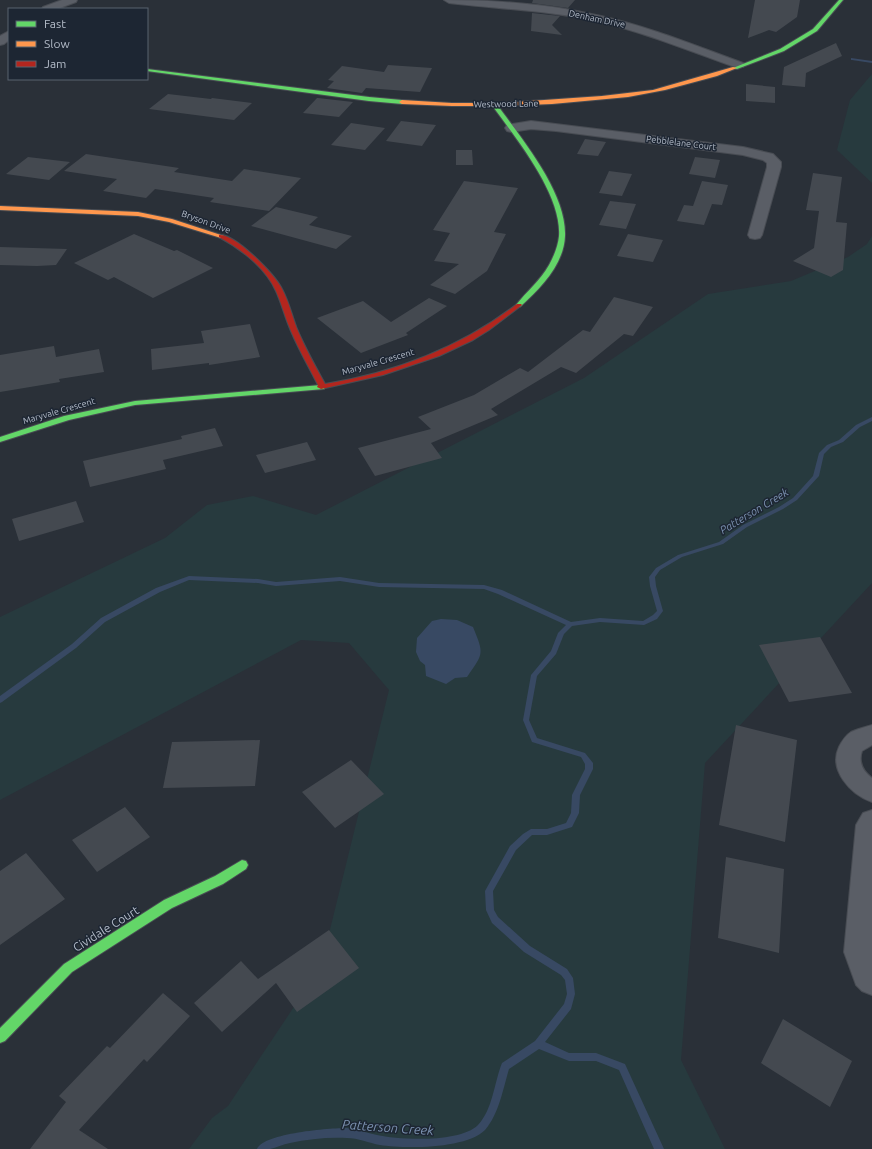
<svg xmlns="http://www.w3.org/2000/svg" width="872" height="1149" font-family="Ubuntu,sans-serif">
<rect width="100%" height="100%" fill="#2a3038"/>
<path fill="#273a3e" d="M872,74V183L837,150L850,100Z
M872,236V583L705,763L681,1060L725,1149H189L212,1118L228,1106L321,966L389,690L349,643L301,640L0,800V617L165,538L207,505L253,496L316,515L584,378L708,294L791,281L848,257L867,244Z"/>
<path fill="#384963" d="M441,619L457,620L473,627C484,654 484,653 467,677L455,678L446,684L426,676L425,665L420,661L416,652L417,638L432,621Z"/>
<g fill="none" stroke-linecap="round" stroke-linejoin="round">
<path fill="#384963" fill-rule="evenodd" d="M851,58L872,61V63L852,60H851Z
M872,417V421L860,427L843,442L831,447L824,454L819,476L797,500L783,509L747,527L723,544L682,557L660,570L655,577L656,586L663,611L657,619L644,625L600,622L572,626L564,634L556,654L537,676L529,720L537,738L585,753L593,763V769L580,795L579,813L572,827L547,835H532L516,850L493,891L494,910L498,917L530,946L567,969L573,978L575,994L571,1009L545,1042L569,1053H596L625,1064L664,1149H654L619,1070L596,1061H569L539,1049L509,1069C503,1089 499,1114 485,1130C466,1149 405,1149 380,1145C369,1143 358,1138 347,1138C328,1137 308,1139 290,1143C283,1144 276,1148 270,1149C266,1149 261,1149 257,1149C264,1133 330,1128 347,1128C357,1129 367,1133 377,1135C400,1140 460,1143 478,1125C493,1109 494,1083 502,1063L535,1041L564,1004L567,994L565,980L561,975L524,952L492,923L486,910L485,891L510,846L523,834L531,829H547L566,823L571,813L572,795L585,769V764L581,757L532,742L523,720L531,675L551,651L558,633L566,625L498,594L484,589L379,587L340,581L276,586L258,583L189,580L160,592L105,622L76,648L2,702L0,703V696L72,644L101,618L156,588L189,576L258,579L276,582L340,577L379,583L484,585L502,590L571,622L600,618L643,621L653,615L657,611L650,586L649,577L656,568L678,555L719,542L743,525L779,507L793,498L813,476L819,453L827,445L839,440L856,425Z"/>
</g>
<path fill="#444950" d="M533,0H575L568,8L532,3Z
M755,0H800L797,17L776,32L769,30L748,38Z
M532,13L560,16L552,25L562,35L531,31Z
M836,43L842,56L806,73L805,87L782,85L784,67Z
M388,65L432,68L420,92L366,88L362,93L327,88L334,81L328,80L342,66L384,72Z
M746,84L775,87V103L746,101Z
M168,94L211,99L212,98L252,103L234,120L149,109Z
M317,98H318L353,102L339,117L303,113Z
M401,121L436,125L422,146L386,141Z
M351,123L385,128L365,150L331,145Z
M585,139L606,142L598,156L577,154Z
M456,150H472L473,165H456Z
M86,154L179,168L174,172L232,181L244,169L301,178L269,211L210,202L214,198L155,189L146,198L103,191L117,179L64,171Z
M28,157L70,162L49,180L6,174Z
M695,157L720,160L715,178L689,174Z
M609,171L632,174L622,196L599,193Z
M813,173L842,177L836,222L847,223L843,270L831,277L793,261L814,248L819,211L806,210Z
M464,181L518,188L494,232L506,234L487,271L455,294L430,285L459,264L434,261L450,233L433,230Z
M702,181L728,185L722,205L712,204L704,225L677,221L684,205L693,206Z
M610,201L636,204L626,229L599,225Z
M276,207L318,217L309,225L352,236L336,249L251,226Z
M134,234L174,251L177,250L213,268L153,298L114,277L108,280L74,263Z
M628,234L663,240L653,262L617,256Z
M0,247L67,249L56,265L37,266L0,265Z
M614,297L653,307L633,336L624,334L576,373L561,367L491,409L498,415L431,443L442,458L375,476L358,448L431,429L418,417L474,395L520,368L528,372L583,330L590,332Z
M429,298L447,306L406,333L408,335L361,353L317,318L363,301L391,322Z
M250,324L260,357L209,365V363L152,370L151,349L204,343L201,331Z
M54,346L56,357L99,349L104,372L59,379L60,382L0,392V355Z
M215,428L223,446L163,460L166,469L90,487L83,461L182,439L181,436Z
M307,442L316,460L265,473L256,455Z
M76,501L84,522L19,541L12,519Z
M820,637L852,693L789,702L759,645Z
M736,725L797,740L785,842L719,825Z
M260,740L255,786L163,788L172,742Z
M351,760L384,794L335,828L302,792Z
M125,807L150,837L97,872L72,840Z
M26,853L65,899L0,945V871Z
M726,857L784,869L779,953L718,938Z
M329,930L359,968L297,1012L276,983L222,1032L194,1003L241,961L258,979Z
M163,993L190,1016L147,1062L144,1059L79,1130L108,1149H30L66,1102L59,1096L107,1046L110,1048Z
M783,1019L852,1061L830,1107L761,1063Z"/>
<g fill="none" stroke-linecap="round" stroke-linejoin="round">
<defs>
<path id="street" d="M62,0H77L76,2L57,9H42L43,7Z
M444,0C496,0 550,4 601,16C650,27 696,46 743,63L745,65L743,67H735C690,51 646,33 600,22C550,10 499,9 449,3Z
M9,31V40L4,44L0,45V36Z
M531,121L743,147L773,154L781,162V167L762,235L760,238L755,239L750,238L748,235L767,167V163L763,160L743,155L556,131L531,129L511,132L507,131L505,128L507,125Z
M872,725V745L862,751C858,763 863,771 872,778V802C851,795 828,770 839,747C842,741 845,736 851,732C857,729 865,727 872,725Z
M872,810V995L862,991L856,985L844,952L856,825L863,813Z"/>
<path id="fast" d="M839,0H843L817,31L784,51L737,69L733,68L780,49L813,29Z
M147,69L369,97L402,100L405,102L402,104L369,101L147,71Z
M492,103H496C520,137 567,192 565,236C564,264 541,288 521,306L519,307L516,305C527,291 540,281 549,265C554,256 558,246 559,236C562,194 515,137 491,104Z
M321,385L325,387L324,389L135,405L69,420L0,442V437L64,416L135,401Z
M242,860L246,861L248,865L246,869L223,884L172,908L72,972L5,1041L0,1043V1028L64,964L164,900L215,876Z"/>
<path id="slow" d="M733,67L737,68L717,76L665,90L628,97L552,104L502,106H452L402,104L399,102L402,100L452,103H502L602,96L653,90Z
M0,206L138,212L172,219L224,236L221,238L169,222L138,216L0,210Z"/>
<path id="jam" d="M219,235C235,233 275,275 282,289C289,302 292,316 297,329C305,348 315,366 325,384C394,373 462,347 517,304H521L522,305L489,330L473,340L439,356L383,375L321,389L317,387L318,385C309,367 299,350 291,331C285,318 282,304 276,291C266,268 240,248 219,237Z"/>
</defs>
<use href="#street" stroke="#484c53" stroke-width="2"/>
<use href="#fast" stroke="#484c53" stroke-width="2"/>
<use href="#slow" stroke="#484c53" stroke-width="2"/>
<use href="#jam" stroke="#484c53" stroke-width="2"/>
<use href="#street" fill="#5a5e66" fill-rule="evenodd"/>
<use href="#fast" fill="#63d668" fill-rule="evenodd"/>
<use href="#slow" fill="#ff974d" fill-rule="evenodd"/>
<use href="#jam" fill="#b3261e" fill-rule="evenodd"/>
</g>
<g text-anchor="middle" stroke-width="3" stroke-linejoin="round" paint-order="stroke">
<g font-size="9" fill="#b4bcc9" stroke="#1d2633">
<text transform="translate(597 19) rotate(12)" y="3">Denham Drive</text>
<text transform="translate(506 104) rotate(-1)" y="3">Westwood Lane</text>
<text transform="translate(681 143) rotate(7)" y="3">Pebblelane Court</text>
<text transform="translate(206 222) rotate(20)" y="3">Bryson Drive</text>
<text transform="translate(378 362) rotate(-16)" y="3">Maryvale Crescent</text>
<text transform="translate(59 411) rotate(-16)" y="3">Maryvale Crescent</text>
</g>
<g font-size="11" font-style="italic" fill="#7c92b1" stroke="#1d2633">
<text transform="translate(754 511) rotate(-31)" y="4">Patterson Creek</text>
</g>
<g font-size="12" fill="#b4bcc9" stroke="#1d2633">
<text transform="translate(106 929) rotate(-32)" y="4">Cividale Court</text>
</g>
<g font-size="13" font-style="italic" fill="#7c92b1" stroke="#1d2633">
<text transform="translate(388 1127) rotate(4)" y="5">Patterson Creek</text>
</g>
</g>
<rect x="8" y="8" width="140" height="72" fill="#1d2633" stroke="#59626f"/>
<rect x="16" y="21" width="20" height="6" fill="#63d668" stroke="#59626f"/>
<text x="44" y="28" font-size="12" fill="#b4bcc9">Fast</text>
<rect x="16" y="41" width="20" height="6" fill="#ff974d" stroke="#59626f"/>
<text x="44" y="48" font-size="12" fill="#b4bcc9">Slow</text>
<rect x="16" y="61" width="20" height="6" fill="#b3261e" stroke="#59626f"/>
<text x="44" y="68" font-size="12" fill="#b4bcc9">Jam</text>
</svg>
